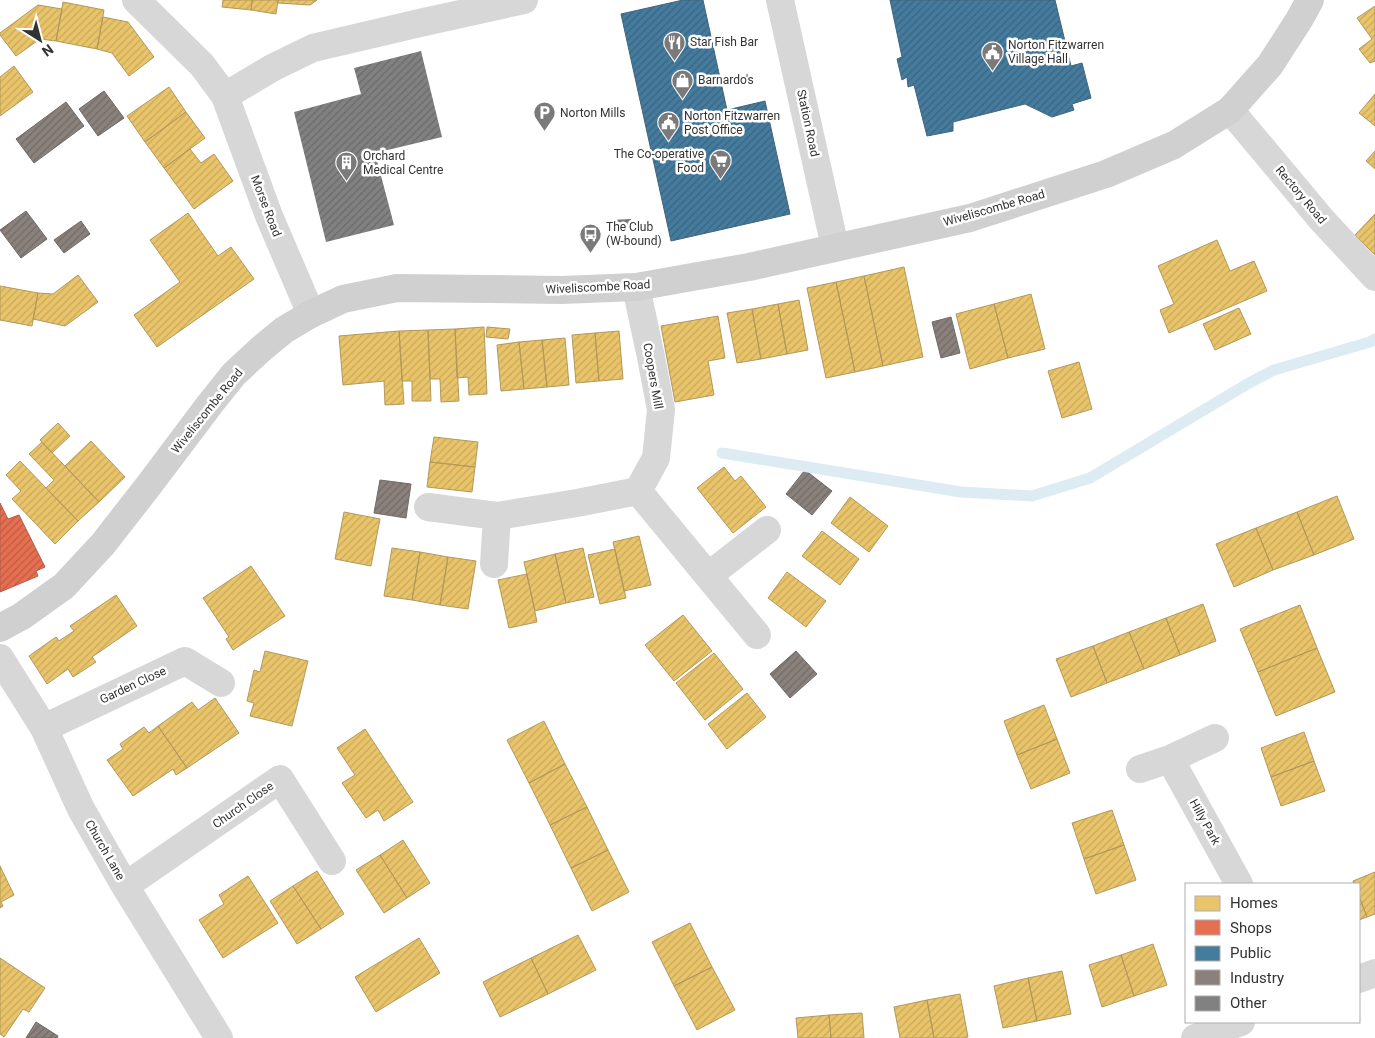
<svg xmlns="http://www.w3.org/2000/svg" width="1375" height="1038" font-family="Roboto,sans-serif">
<defs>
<pattern id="homes-hatch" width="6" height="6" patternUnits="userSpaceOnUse" patternTransform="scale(1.25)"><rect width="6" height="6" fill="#e9c46a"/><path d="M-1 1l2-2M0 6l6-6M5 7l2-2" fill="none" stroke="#c8a95c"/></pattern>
<pattern id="shops-hatch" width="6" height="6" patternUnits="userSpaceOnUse" patternTransform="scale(1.25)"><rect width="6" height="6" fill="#e76f51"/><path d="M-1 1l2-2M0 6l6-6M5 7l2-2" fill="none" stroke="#bc5c44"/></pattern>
<pattern id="public-hatch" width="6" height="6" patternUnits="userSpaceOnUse" patternTransform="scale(1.25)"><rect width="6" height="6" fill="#457b9d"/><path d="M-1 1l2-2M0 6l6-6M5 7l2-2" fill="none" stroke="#3a6581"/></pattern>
<pattern id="industry-hatch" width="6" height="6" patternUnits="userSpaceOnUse" patternTransform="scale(1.25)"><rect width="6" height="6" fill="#8a817c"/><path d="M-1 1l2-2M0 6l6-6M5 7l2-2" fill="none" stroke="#716a66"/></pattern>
<pattern id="building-hatch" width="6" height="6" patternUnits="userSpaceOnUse" patternTransform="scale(1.25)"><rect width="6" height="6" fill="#818181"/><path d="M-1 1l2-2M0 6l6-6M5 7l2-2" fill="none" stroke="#6a6a6a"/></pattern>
</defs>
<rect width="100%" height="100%" fill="#fff"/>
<path fill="url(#homes-hatch)" stroke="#b2985a" d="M223,0H252L251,10L222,7Z
M252,0H278L276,14L251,10Z
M278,0H317L310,5L278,3Z
M63,2L104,10L97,49L56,41Z
M38,5L62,9L56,41L40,39L16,56L0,35V33Z
M1375,6V61L1370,63L1359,49L1372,39L1357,18Z
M103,17L128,22L154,57L129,76L112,53L97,49Z
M14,66L33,92L0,116V77Z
M169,87L186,112L145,142L127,116Z
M1375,94V126L1359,113Z
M186,112L205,138L164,168L145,142Z
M190,149L201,163L214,154L233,181L194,209L164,168Z
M1375,151V169L1366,161Z
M188,213L218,256L231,247L254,279L157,347L134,315L180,282L150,240Z
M1375,214V255L1355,235Z
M1217,240L1230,271L1254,261L1267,291L1169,333L1160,310L1174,304L1158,266Z
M904,267L923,357L883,366L864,276Z
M78,275L98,302L65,326L33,319L38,293L53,294Z
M864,276L883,366L855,372L836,282Z
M836,282L855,372L826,378L807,288Z
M0,286L38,293L32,326L0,320Z
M1031,294L1045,349L1008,358L994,304Z
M799,300L808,350L787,354L778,304Z
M778,304L787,354L761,359L752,309Z
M994,304L1008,358L970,369L956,314Z
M1239,308L1251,334L1215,350L1203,324Z
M752,309L761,359L737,363L727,313Z
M718,316L725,358L708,361L714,395L675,402L661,326Z
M484,327L487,394L469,395L468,377L457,378L455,329Z
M487,327L510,329L508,339L486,337Z
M455,329L459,401L441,402L440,379H430L428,330Z
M428,330L431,401H412V381H402L399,331Z
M399,331L404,404L385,405L384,381L343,385L339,336Z
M619,331L623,379L599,381L595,333Z
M595,333L599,381L576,383L572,335Z
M565,338L569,385L547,387L542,340Z
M542,340L547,387L524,389L519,342Z
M519,342L524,389L501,391L497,345Z
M1079,362L1092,409L1062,418L1048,371Z
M58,423L70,436L52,453L40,440Z
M434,437L478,442L475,467L430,462Z
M91,441L125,477L99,502L65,466Z
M42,442L99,502L78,521L46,488L54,480L29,454Z
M20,461L78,521L55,544L12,499L21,491L6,475Z
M430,462L475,467L472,492L427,487Z
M724,467L735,481L741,476L766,507L733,533L697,488Z
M1337,496L1354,539L1314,555L1297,512Z
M850,497L888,526L869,552L831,523Z
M344,512L380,519L371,566L335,559Z
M1297,512L1314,555L1273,570L1256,528Z
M1256,528L1273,570L1234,587L1216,544Z
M822,531L859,559L840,585L802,556Z
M639,536L651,585L624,591L613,542Z
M392,548L420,552L412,600L384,596Z
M583,548L594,597L566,603L555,554Z
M615,549L626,598L600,604L588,555Z
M420,552L448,557L440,605L412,600Z
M555,554L566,603L535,611L524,562Z
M448,557L476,561L468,609L440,605Z
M251,566L285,616L233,650L226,639L229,637L203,598Z
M787,572L826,601L806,627L768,598Z
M527,574L537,622L509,628L498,580Z
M116,595L137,626L92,657L96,662L73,677L68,669L47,684L29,656L56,637L59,641L74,631L70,626Z
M1203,604L1216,641L1180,655L1166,618Z
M1300,605L1317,648L1258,672L1240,629Z
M683,615L712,651L674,681L645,645Z
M1166,618L1180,655L1144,669L1129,632Z
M1129,632L1144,669L1107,683L1093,646Z
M1093,646L1107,683L1071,697L1056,659Z
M1317,648L1335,692L1276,716L1258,672Z
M265,651L308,661L292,726L250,716L254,703L247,701L254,670L260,672Z
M714,653L743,689L705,720L676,683Z
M747,693L766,717L727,749L708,724Z
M215,698L239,733L187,768L158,726L192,702L198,710Z
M1044,705L1057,739L1017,755L1004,721Z
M544,721L565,764L529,783L507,740Z
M158,726L187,768L176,775L173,769L133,796L107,760L123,749L120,744L144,727L149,733Z
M365,729L413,802L384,821L378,810L366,818L342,783L355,775L337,748Z
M1304,732L1314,761L1271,777L1261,748Z
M1057,739L1070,773L1031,789L1017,755Z
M1314,761L1325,791L1281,806L1271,777Z
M565,764L587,807L550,825L529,783Z
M587,807L608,850L571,868L550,825Z
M1112,810L1124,845L1084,859L1072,823Z
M403,840L430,883L407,898L380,855Z
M1124,845L1136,880L1096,894L1084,859Z
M608,850L629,892L592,911L571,868Z
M380,855L407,898L384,913L356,870Z
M0,866L14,895L1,902L3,906L0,908Z
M317,871L344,914L321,929L293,886Z
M1375,872V914L1367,917L1359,896V884H1354L1353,881Z
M248,876L278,923L223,958L199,920L224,904L219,895Z
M293,886L321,929L297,944L270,901Z
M1359,896L1367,917L1359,920Z
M690,923L712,967L674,986L652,942Z
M578,935L596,970L548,994L531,958Z
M419,938L440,973L376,1012L355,977Z
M1153,944L1167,985L1134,996L1121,955Z
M1121,955L1134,996L1102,1007L1089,965Z
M0,958L45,988L29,1012L23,1009L4,1037L0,1034Z
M531,958L548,994L500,1017L483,982Z
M712,967L735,1010L697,1030L674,986Z
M1062,971L1071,1014L1037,1021L1028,978Z
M1028,978L1037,1021L1003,1028L994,986Z
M960,994L968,1037L962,1038H934L927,1000Z
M927,1000L934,1038H900L894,1007Z
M862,1013L864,1038H831L829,1015Z
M829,1015L831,1038H798L796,1018Z"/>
<path fill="url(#shops-hatch)" stroke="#b15d48" d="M0,503L8,519L19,515L45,567L36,571L38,576L0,592Z"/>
<path fill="url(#public-hatch)" stroke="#40657d" d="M683,0H703L727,110L765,101L790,214L671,241L621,14Z
M890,0H1055L1071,66L1082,63L1091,98L1072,104L1074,110L1052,117L1025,104L953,122V131L927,136L914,85L908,87L907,77L902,80L897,59L902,57Z"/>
<path fill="url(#industry-hatch)" stroke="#706a66" d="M104,91L124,118L98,136L79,109Z
M66,102L84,126L34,163L16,139Z
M26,211L47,239L21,258L0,230Z
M81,221L90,234L64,253L54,240Z
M951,317L960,353L941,358L932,322Z
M805,470L832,491L812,515L786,494Z
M380,480L411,484L406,518L374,513Z
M796,651L817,674L790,698L770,674Z
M36,1022L58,1036L57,1038H26Z"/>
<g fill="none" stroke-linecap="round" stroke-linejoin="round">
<path stroke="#ddebf3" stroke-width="11" d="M722,453L961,492L1032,496L1090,478L1249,383L1274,370L1370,342L1375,339"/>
</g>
<path fill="url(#building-hatch)" d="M421,51L442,137L375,153L394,225L326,242L294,112L361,94L354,68Z
M631,219V230H610L609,220Z"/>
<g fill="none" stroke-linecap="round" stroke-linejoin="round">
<path stroke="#d7d7d7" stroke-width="28" d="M136,0L202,65L225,96
M780,0L835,247
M1230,110L1322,220L1375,277
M636,287L651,357L661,410L656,458L638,491L757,635
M311,314L269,216L225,96L272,68L313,48L424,22L524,0
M428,507L497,516L577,503L638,491
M494,564L497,516
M708,576L767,530
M0,658L44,728L81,809L125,886L219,1038
M44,728L185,661L221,683
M1170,759L1239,884
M1140,769L1170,759L1215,738
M125,886L280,779L332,861
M1359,979L1375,973
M1195,1038L1241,1022"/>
<path stroke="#d0d0d0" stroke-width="28" d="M0,628L22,616L64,586L103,544L149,485L210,404L234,374L261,349L284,330L311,314L343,299L397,288L562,290L636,287L749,267L970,218L1106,174L1174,145L1230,110L1270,65L1299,20L1310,0"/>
</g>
<defs>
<symbol id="restaurant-pin" viewBox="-11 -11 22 30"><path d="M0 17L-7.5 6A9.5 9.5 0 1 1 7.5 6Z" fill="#7a7a7a" stroke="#fff"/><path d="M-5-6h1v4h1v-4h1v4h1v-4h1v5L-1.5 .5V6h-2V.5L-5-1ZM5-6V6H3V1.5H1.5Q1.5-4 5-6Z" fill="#fff"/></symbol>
<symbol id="civic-pin" viewBox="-11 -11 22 30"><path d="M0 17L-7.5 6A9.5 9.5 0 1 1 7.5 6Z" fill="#7a7a7a" stroke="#fff"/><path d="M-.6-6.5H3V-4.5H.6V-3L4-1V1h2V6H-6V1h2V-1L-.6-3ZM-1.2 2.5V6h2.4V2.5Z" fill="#fff"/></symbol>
<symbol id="shop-pin" viewBox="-11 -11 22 30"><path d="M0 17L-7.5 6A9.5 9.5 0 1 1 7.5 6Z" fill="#7a7a7a" stroke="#fff"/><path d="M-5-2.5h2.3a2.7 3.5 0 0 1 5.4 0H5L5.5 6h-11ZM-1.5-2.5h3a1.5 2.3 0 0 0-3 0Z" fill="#fff"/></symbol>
<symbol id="parking-pin" viewBox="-11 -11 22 30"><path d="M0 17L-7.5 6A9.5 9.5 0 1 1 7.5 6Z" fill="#7a7a7a" stroke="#fff"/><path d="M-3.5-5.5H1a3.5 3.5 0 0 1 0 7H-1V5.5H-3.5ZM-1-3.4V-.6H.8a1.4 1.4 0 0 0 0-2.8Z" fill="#fff"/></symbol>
<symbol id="supermarket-pin" viewBox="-11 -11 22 30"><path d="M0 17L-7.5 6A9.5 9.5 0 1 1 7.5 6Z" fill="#7a7a7a" stroke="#fff"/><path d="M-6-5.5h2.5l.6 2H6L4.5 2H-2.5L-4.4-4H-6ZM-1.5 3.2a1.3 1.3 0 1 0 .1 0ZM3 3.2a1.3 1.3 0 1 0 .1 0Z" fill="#fff"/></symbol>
<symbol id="building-pin" viewBox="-11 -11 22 30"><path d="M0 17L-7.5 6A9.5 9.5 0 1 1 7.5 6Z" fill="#7a7a7a" stroke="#fff"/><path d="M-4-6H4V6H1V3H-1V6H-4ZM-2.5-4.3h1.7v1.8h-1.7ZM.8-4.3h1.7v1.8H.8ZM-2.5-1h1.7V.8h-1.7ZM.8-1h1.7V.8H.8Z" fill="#fff"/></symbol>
<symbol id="bus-pin" viewBox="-11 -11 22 30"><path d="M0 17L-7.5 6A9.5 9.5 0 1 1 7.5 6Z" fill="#7a7a7a" stroke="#fff"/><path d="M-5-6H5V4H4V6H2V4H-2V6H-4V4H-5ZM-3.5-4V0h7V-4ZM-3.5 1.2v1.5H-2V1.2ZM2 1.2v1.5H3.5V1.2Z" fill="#fff"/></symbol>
</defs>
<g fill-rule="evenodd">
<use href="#restaurant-pin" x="662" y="30" width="25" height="34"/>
<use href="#civic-pin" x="980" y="40" width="25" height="34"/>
<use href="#shop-pin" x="670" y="68" width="25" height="34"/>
<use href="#parking-pin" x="532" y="100" width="25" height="34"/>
<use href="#civic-pin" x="656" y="110" width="25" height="34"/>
<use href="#supermarket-pin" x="708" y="148" width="25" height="34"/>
<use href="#building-pin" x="334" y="150" width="25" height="34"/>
<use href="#bus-pin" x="578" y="222" width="25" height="34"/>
</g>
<g text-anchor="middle" stroke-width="5" stroke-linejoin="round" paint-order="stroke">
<g font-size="12" fill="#333" stroke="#fff" text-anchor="start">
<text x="690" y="46">Star Fish Bar</text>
<text x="1008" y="49">Norton Fitzwarren<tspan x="1008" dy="14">Village Hall</tspan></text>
<text x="698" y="84">Barnardo's</text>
<text x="560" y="117">Norton Mills</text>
<text x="684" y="120">Norton Fitzwarren<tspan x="684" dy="14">Post Office</tspan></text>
<text x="704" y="158" text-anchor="end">The Co-operative<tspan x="704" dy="14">Food</tspan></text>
<text x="363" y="160">Orchard<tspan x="363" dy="14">Medical Centre</tspan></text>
<text x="606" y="231">The Club<tspan x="606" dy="14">(W-bound)</tspan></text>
</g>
<g font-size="12" fill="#333" stroke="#fff">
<text transform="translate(808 123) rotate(78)" y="4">Station Road</text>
<text transform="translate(1301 195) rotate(50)" y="4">Rectory Road</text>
<text transform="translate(266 206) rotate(69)" y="4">Morse Road</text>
<text transform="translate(994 208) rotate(-16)" y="4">Wiveliscombe Road</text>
<text transform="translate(598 287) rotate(-3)" y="4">Wiveliscombe Road</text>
<text transform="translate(653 376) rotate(80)" y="4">Coopers Mill</text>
<text transform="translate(207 411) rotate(-51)" y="4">Wiveliscombe Road</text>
<text transform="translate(133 685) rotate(-25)" y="4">Garden Close</text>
<text transform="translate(243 805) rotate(-35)" y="4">Church Close</text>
<text transform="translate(1205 822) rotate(61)" y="4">Hilly Park</text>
<text transform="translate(105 850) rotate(60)" y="4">Church Lane</text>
</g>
</g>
<rect x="1185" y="883" width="175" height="140" fill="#ffffff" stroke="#adadad"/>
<rect x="1195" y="896" width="25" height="15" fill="#e9c46a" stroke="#adadad"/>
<text x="1230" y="908" font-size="15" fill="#333333">Homes</text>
<rect x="1195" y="920" width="25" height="15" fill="#e76f51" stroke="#adadad"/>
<text x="1230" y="933" font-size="15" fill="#333333">Shops</text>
<rect x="1195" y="946" width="25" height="15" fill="#457b9d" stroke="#adadad"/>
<text x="1230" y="958" font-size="15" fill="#333333">Public</text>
<rect x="1195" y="970" width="25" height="15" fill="#8a817c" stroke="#adadad"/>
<text x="1230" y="983" font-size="15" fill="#333333">Industry</text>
<rect x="1195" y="996" width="25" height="15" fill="#818181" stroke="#adadad"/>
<text x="1230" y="1008" font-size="15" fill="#333333">Other</text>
<g transform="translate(40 40) rotate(144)" stroke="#ffffff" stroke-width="4" paint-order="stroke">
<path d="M0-4L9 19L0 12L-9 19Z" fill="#333333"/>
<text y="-8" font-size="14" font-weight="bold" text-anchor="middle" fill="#333333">N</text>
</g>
</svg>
